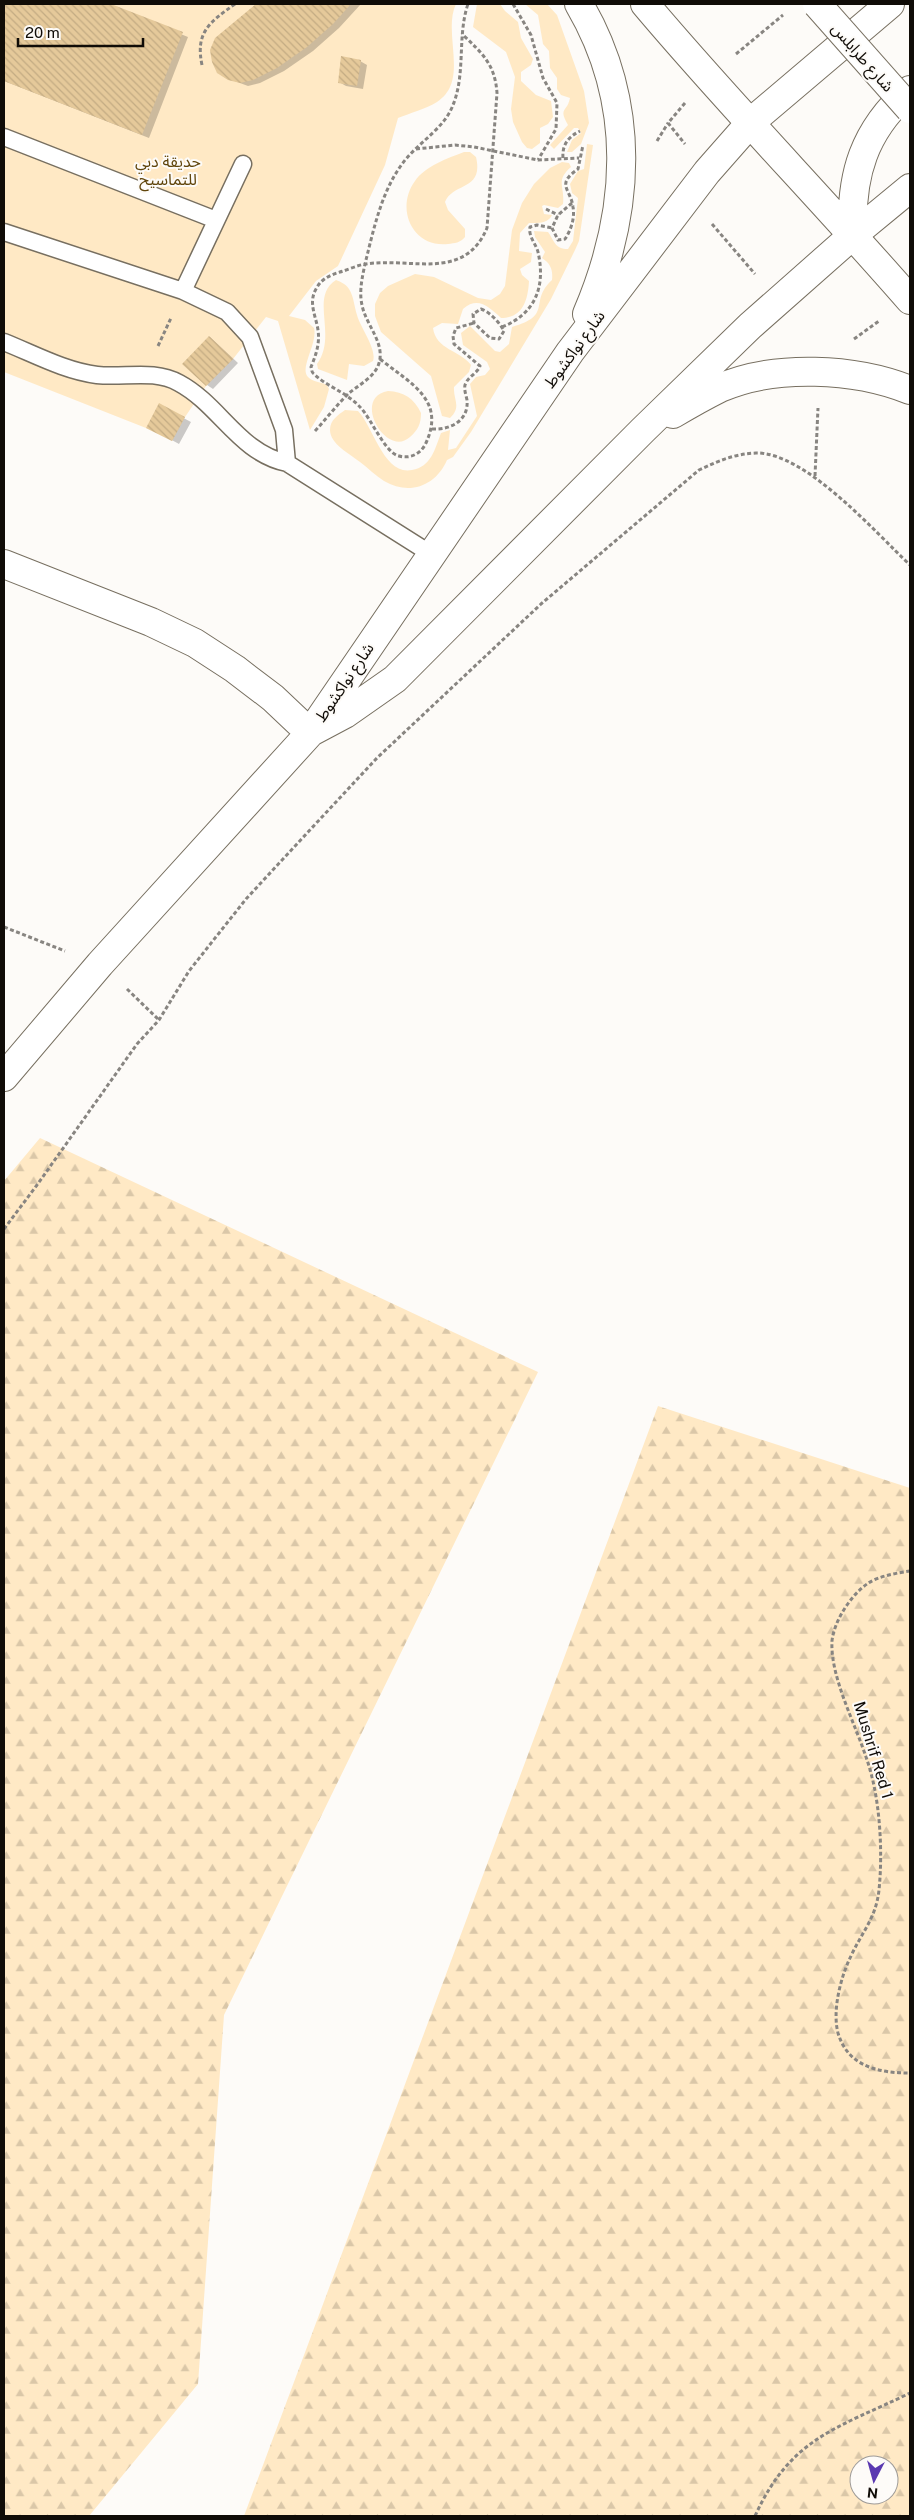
<svg xmlns="http://www.w3.org/2000/svg" width="914" height="2520" font-family="'Public Sans','Noto Sans Arabic',sans-serif">
<defs>
<pattern id="forest-firs" width="22" height="20" patternUnits="userSpaceOnUse" patternTransform="scale(1.25)"><rect width="22" height="20" fill="#ffe9c5"/><path d="M5 1l3.5 6h-7zM16 11l3.5 6h-7z" fill="#dac7a8"/></pattern>
<pattern id="building-back-hatch" width="6" height="6" patternUnits="userSpaceOnUse" patternTransform="scale(1.25)"><rect width="6" height="6" fill="#e5c99a"/><path d="M-1 5l2 2M0 0l6 6M5-1l2 2" fill="none" stroke="#c3ab83"/></pattern>
</defs>
<rect width="100%" height="100%" fill="#fdfbf8"/>
<path fill="url(#forest-firs)" fill-rule="evenodd" d="M40,1138L538,1372L224,2015L198,2384L89,2516H4V1181Z
M658,1406L910,1488V2516H244ZM859,2465H889V2495H859Z"/>
<path fill="#ffe9c5" d="M4,4H456C442,33 470,81 437,102C426,109 410,113 398,118L385,165L338,266L316,281L289,316L305,320L314,328C318,343 299,368 308,377C313,382 321,382 327,385L329,389L324,407L310,430L278,321L266,317L233,359L206,386L185,417L172,441L146,428L4,372Z
M477,4H500L505,11L518,22L521,38L533,59L531,65L521,72V81L536,95L551,101L553,117L548,124L540,128V143L532,149L527,148L522,142L513,122L511,109L515,77L506,52L473,27Z
M525,4H547L557,15L584,91L589,123L581,144L572,152H567L572,140L581,133L578,128H574L554,149L550,145L568,125C558,107 567,113 570,98L561,95L557,89V78L550,68L549,51L543,44L538,15Z
M587,144L593,145L579,241L575,250L551,299L471,432L453,457L447,460C436,486 409,496 384,481C376,476 368,468 360,462C350,454 330,444 330,430C330,420 338,415 345,410L358,411C373,426 384,476 412,470C431,467 435,449 441,433L450,430L448,450L456,448L477,416L470,384L476,377L485,375L490,369L487,362L463,345L461,333L470,326L495,351L500,352L509,344L512,327C554,315 528,302 552,280C553,270 551,264 542,258L545,252L535,237L534,231L548,232C555,242 555,249 568,249L573,241L578,198L572,193L570,184L578,171L584,169Z
M464,152H470L476,157C484,191 453,182 445,202L448,210L465,229V237C460,243 455,243 448,244C412,248 395,208 415,181C424,167 448,158 464,152Z
M562,162L569,163L571,167C555,181 565,186 563,204L558,208L544,205L542,206L544,214L552,215C548,224 537,223 529,223L520,233L519,251L532,253L531,262L520,269L522,275L529,281C528,300 523,318 501,318C489,307 478,296 463,309L458,324L442,323L433,328C436,350 460,350 471,365L469,372L454,387C453,399 462,407 450,418L442,416L431,376L381,332L375,316V304L380,293L388,286L415,274L434,277L478,298L491,300L500,294L505,286L512,230L522,203L534,184L550,168Z
M336,280C341,282 346,284 349,289C354,297 354,306 357,315C361,329 377,349 373,361L364,366L349,364L347,380L318,369L317,364C338,335 309,297 336,280Z
M388,391C404,392 414,398 421,413C421,424 418,430 410,437C386,459 351,397 388,391Z"/>
<path fill="#0003" d="M4,4H107L188,37L149,138L4,81Z
M257,4H361L339,28L313,51L284,71L260,83L248,86L229,79L216,38Z
M360,61L367,65L363,89L346,86L339,82Z
M210,337L238,363L213,389L207,385Z
M159,405L191,422L179,444L148,427Z"/>
<path fill="url(#building-back-hatch)" d="M4,4H111L183,32L142,135L4,81Z
M256,4H351L333,24L307,47L277,68L253,80L240,83L228,80L217,73L212,62L210,50L215,38Z
M341,56L361,60L357,86L338,83Z
M209,336L233,359L206,386L182,364Z
M159,403L185,417L172,441L146,428Z"/>
<g fill="none" stroke-linecap="round" stroke-linejoin="round">
<defs>
<path id="service" d="M4,137L216,220
M4,232L183,291L227,312L250,337L284,430L287,463
M183,291L243,164
M4,342C34,354 65,371 97,375C125,378 154,369 179,383C220,405 239,453 287,463L431,554"/>
<path id="minor" d="M579,4C637,103 631,211 587,314
M673,414C688,405 704,396 720,388C775,364 855,368 910,390
M4,564L151,622L195,643L235,669L273,698L310,733
M313,731L345,714L395,679L643,430L750,326L853,235
M4,1077L100,964L310,733L570,352L707,172L751,122"/>
<path id="tertiary" d="M751,122L890,4
M853,235L910,188"/>
<path id="motorway" d="M645,4C730,105 823,200 910,300
M853,235C850,175 864,130 910,90"/>
</defs>
<use href="#service" stroke="#776f60" stroke-width="19"/>
<use href="#minor" stroke="#776f60" stroke-width="30"/>
<use href="#tertiary" stroke="#776f60" stroke-width="30"/>
<use href="#motorway" stroke="#776f60" stroke-width="30"/>
<path stroke="#888581" stroke-width="3" stroke-dasharray="4 2.5" stroke-linecap="butt" d="M513,4L531,35L543,78L557,103L556,129L538,160
M736,54L783,15
M202,65C195,32 210,22 235,4
M685,103L668,123L685,144
M657,141L668,123
M416,149L455,145L474,147L538,160L579,158
M563,158C562,145 568,137 580,131
M572,203L558,215L552,228L558,240L565,239C571,230 575,218 573,207C571,189 555,185 578,169L583,145
M546,209L558,215
M712,224L755,274
M481,309C490,312 500,323 504,331L499,339L490,338L474,323L473,314Z
M502,327C535,314 546,287 538,252C536,244 528,236 530,227L537,225L552,228
M854,339L879,321
M158,346L171,318
M380,359C411,384 447,400 425,445C420,454 410,459 399,456C385,453 371,418 360,407C346,392 326,386 314,374C311,372 312,369 311,367C316,355 320,343 318,330C316,316 308,303 316,289C321,279 330,275 340,272C348,270 357,265 366,264C412,257 464,282 487,228L497,93C495,64 482,53 462,34
M432,429C450,430 469,421 467,400C466,395 464,390 465,385C468,376 477,374 480,366L454,344L453,336L456,328L474,323
M315,431C326,419 336,406 348,394C357,386 373,378 378,366C387,344 366,326 362,305C359,292 362,278 365,264C374,228 382,188 406,159C421,141 445,127 453,105C466,73 457,36 468,4
M815,476L818,408
M4,927L65,951
M127,989L159,1020
M4,1229L37,1185L137,1044L159,1020L189,971L246,899L308,832L377,758L541,604L699,470C718,461 734,454 756,453C805,452 875,532 910,565
M910,1571C897,1573 878,1576 867,1584C851,1595 834,1621 832,1641C830,1677 856,1725 867,1760C880,1797 883,1851 879,1890C876,1918 862,1932 851,1956C841,1976 832,2010 838,2033C848,2067 879,2073 910,2073
M755,2516C791,2437 838,2428 910,2393"/>
<use href="#service" stroke="#fff" stroke-width="16"/>
<use href="#minor" stroke="#fff" stroke-width="28"/>
<use href="#tertiary" stroke="#fff" stroke-width="28"/>
<use href="#motorway" stroke="#fff" stroke-width="28"/>
<defs>
<path id="motorway-bridge" d="M817,4L910,109"/>
</defs>
<use href="#motorway-bridge" stroke="#776f60" stroke-width="30" stroke-linecap="butt"/>
<use href="#motorway-bridge" stroke="#fff" stroke-width="28"/>
</g>
<g text-anchor="middle" stroke-width="4" stroke-linejoin="round" paint-order="stroke">
<g font-size="16" fill="#100c07" stroke="#fdfbf8">
<text transform="translate(863 57) rotate(49)" y="6">شارع طرابلس</text>
<text transform="translate(574 349) rotate(-54)" y="6">شارع نواكشوط</text>
<text transform="translate(344 682) rotate(-56)" y="6">شارع نواكشوط</text>
<text transform="translate(874 1750) rotate(73)" y="6">Mushrif Red 1</text>
</g>
<g font-size="16" fill="#60450b" stroke="#fdfbf8">
<text x="168" y="167">حديقة دبي<tspan x="168" dy="18">للتماسيح</tspan></text>
</g>
</g>
<rect width="914" height="2520" fill="none" stroke="#100c07" stroke-width="10"/>
<g transform="translate(874 2480) rotate(186)"><circle r="24" fill="#fdfbf8" stroke="#9e9b98"/>
<path d="M0-4L9 19L0 12L-9 19Z" fill="#5a39b1"/>
<text y="-8" font-size="14" font-weight="bold" text-anchor="middle" fill="#100c07">N</text>
</g>
<path d="M18 38v8h125v-8" fill="none" stroke="#100c07" stroke-width="2.5"/>
<text x="25" y="38" font-size="15" fill="#100c07" stroke="#fdfbf8" stroke-width="4" paint-order="stroke">20 m</text>
</svg>
